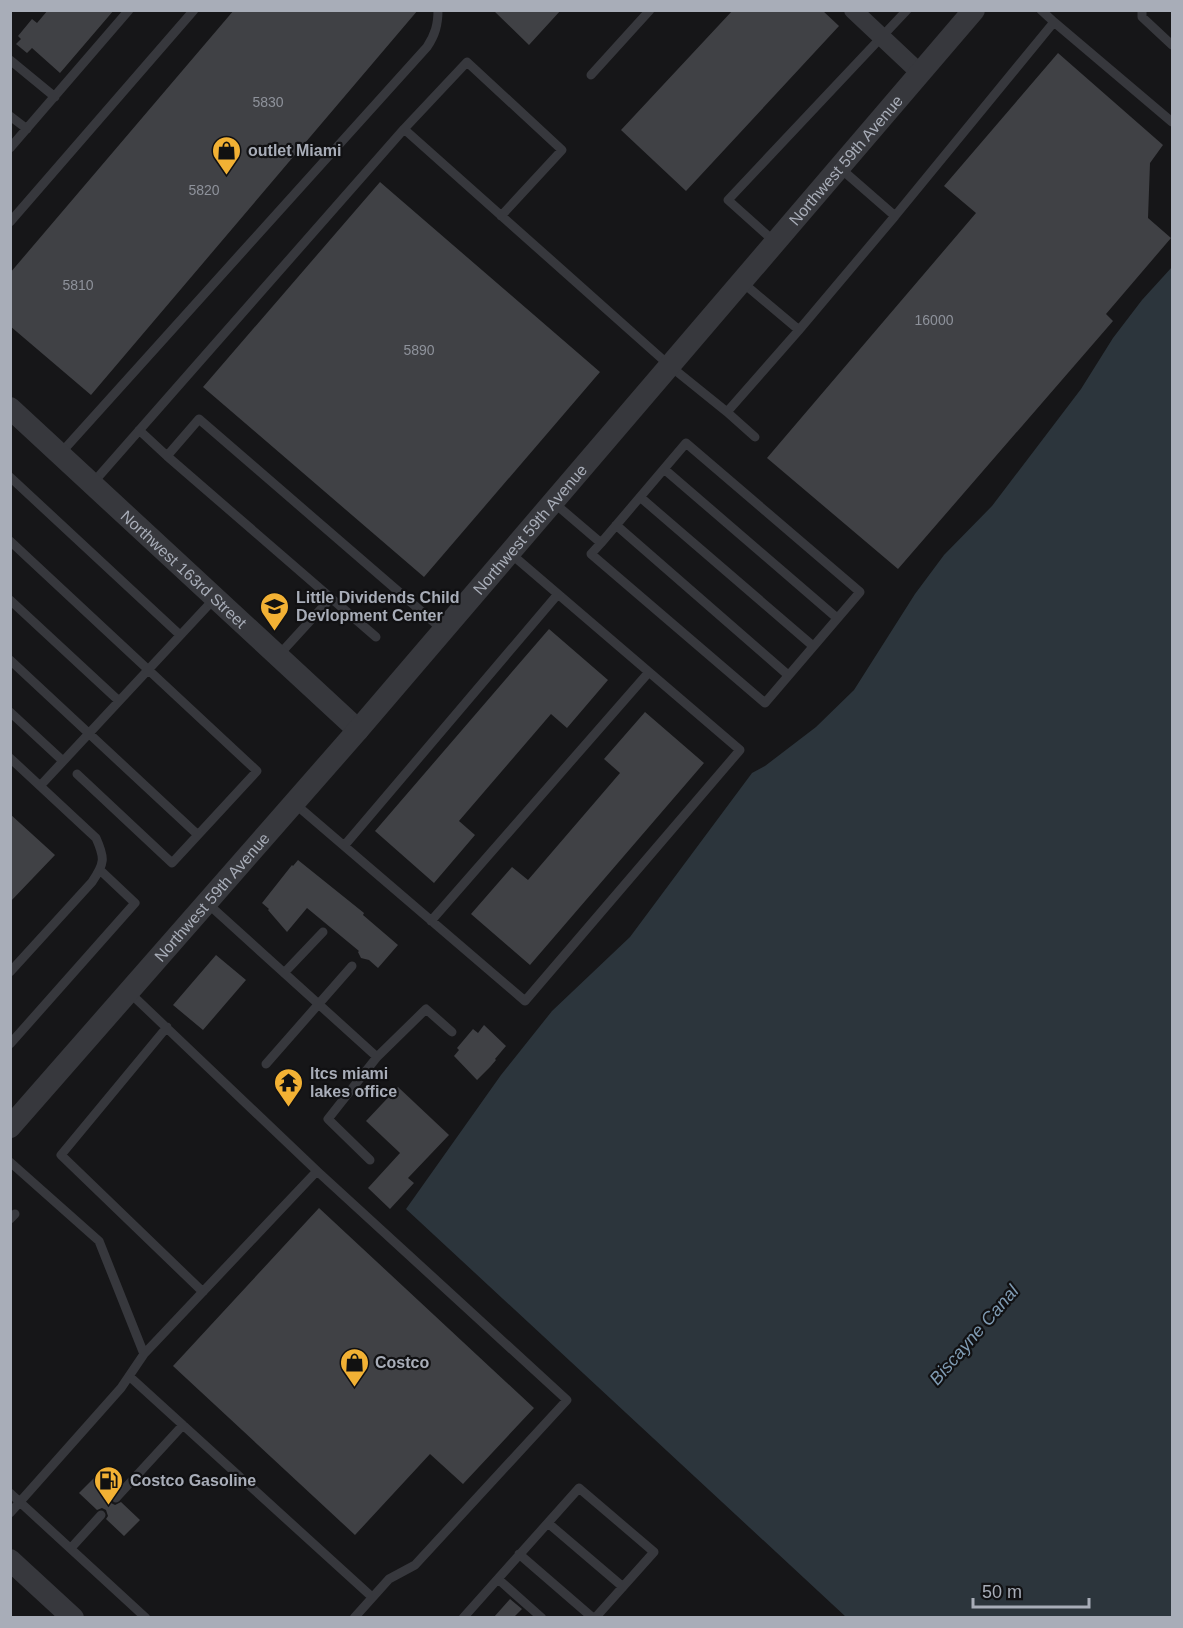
<svg xmlns="http://www.w3.org/2000/svg" width="1183" height="1628" font-family="Helvetica,sans-serif">
<rect width="100%" height="100%" fill="#161618"/>
<path fill="#2c353c" d="M1172,267V1617H846L406,1209L501,1075L552,1011L630,937L752,773L765,766L816,727L854,690L915,594L944,555L992,506L1081,389L1113,338L1142,300Z"/>
<path fill="#404145" d="M48,10H114L60,73L32,48L27,53L16,44L21,39L18,36L32,19L37,23Z
M234,10H418L91,395L10,326V273Z
M493,10H561L529,45Z
M733,10H822L839,26L686,191L621,130Z
M1058,53L1163,145L1150,163L1148,218L1171,238L1106,314L1113,321L898,569L767,458L976,213L944,186Z
M380,182L600,372L424,577L203,387Z
M549,629L608,680L567,728L551,714L459,821L475,835L434,883L375,831Z
M645,712L704,763L530,965L471,914L512,867L528,880L620,773L604,759Z
M10,814L55,855L10,902Z
M298,860L364,913L363,915L398,945L378,968L369,960L361,958L358,952L359,951L307,908L287,932L268,910L269,909L262,903L292,865L293,866Z
M216,955L246,980L203,1030L173,1005Z
M484,1025L506,1046L495,1059L496,1060L490,1067L477,1080L454,1056L459,1050L457,1048L473,1029L478,1033Z
M398,1087L449,1135L408,1178L414,1183L390,1209L368,1188L400,1153L366,1121Z
M319,1208L534,1408L463,1484L430,1454L355,1535L173,1366Z
M95,1477L111,1493L109,1497L111,1503L115,1505L121,1502L140,1520L124,1536L106,1519L108,1516L106,1510L102,1508L97,1510L79,1493Z
M510,1599L522,1609L514,1617H494Z"/>
<g fill="none" stroke-linecap="round" stroke-linejoin="round">
<path stroke="#37383d" stroke-width="9" d="M1142,10V17L1172,45
M1054,22L1172,122
M10,60L55,97
M591,75L650,10
M10,116L27,129
M404,129L467,62L562,150L501,216
M10,148L129,10
M895,216L1054,22L1041,10
M10,222L194,10
M776,243L728,200L907,10
M742,282L799,330
M727,412L755,437
M139,430L167,456
M60,454L427,47C435,35 438,25 438,10
M664,469L837,618
M10,477L180,635
M92,484L404,129L670,366L727,412L799,330L895,216L840,168
M640,497L813,646
M553,502L601,543L686,443L860,592L765,703L591,554L601,543
M616,525L788,675
M10,541L257,771L172,863L77,774
M10,600L119,701
M376,637L167,456L199,419L443,630
M278,656L331,598
M10,660L198,835
M10,712L63,761
M10,758L96,838C105,858 105,863 92,882L10,972
M40,786L215,598
M294,803L525,1001L740,750L510,553
M344,846L558,594
M207,903L377,1057L328,1119L370,1160
M431,921L649,672
M284,973L323,932
M167,1027L61,1155L203,1292
M10,1044L135,903L100,870
M377,1057L426,1009L452,1032
M266,1064L352,966
M10,1162L99,1241L144,1354
M317,1171L567,1400L415,1565L389,1579L354,1618
M10,1219L15,1214
M129,1376L372,1597
M10,1493L146,1618
M116,1498L183,1425
M10,1513L121,1388L144,1354L317,1171L129,992
M548,1523L623,1587
M71,1548L101,1515
M519,1554L593,1618
M498,1579L542,1618
M463,1618L579,1488L654,1552L595,1618"/>
<path stroke="#37383d" stroke-width="18" d="M853,10L921,74"/>
<g stroke="#37383d" stroke-width="22">
<path id="s1" d="M10,408L358,730"/>
<path id="s2" d="M10,1127L358,730L974,10"/>
<path d="M10,1560L73,1618"/>
</g>
</g>
<defs>
<symbol id="shop-pin" viewBox="-11 -11 22 30"><path d="M0 17L-7.5 6A9.5 9.5 0 1 1 7.5 6Z" fill="#f2b134" stroke="#111113"/><path d="M-5-2.5h2.3a2.7 3.5 0 0 1 5.4 0H5L5.5 6h-11ZM-1.5-2.5h3a1.5 2.3 0 0 0-3 0Z" fill="#111"/></symbol>
<symbol id="school-pin" viewBox="-11 -11 22 30"><path d="M0 17L-7.5 6A9.5 9.5 0 1 1 7.5 6Z" fill="#f2b134" stroke="#111113"/><path d="M0-5L7-2L0 1L-7-2ZM-4 1L0 2.5L4 1V4Q0 6-4 4Z" fill="#111"/></symbol>
<symbol id="temple-pin" viewBox="-11 -11 22 30"><path d="M0 17L-7.5 6A9.5 9.5 0 1 1 7.5 6Z" fill="#f2b134" stroke="#111113"/><path d="M0-6L5-2H3V0L6.5 2.5H4V6H1.5V3h-3V6H-4V2.5H-6.5L-3 0V-2H-5Z" fill="#111"/></symbol>
<symbol id="fuel-pin" viewBox="-11 -11 22 30"><path d="M0 17L-7.5 6A9.5 9.5 0 1 1 7.5 6Z" fill="#f2b134" stroke="#111113"/><path d="M-5.5-6h7V0h2V4h1.3V-2.5L3-4.5l.8-.8L6-3V5H2.5V1h-1V6h-7ZM-4.2-4.7v3.2H.2V-4.7Z" fill="#111"/></symbol>
</defs>
<g fill-rule="evenodd">
<use href="#shop-pin" x="210" y="134" width="33" height="45"/>
<use href="#school-pin" x="258" y="590" width="33" height="45"/>
<use href="#temple-pin" x="272" y="1066" width="33" height="45"/>
<use href="#shop-pin" x="338" y="1346" width="33" height="45"/>
<use href="#fuel-pin" x="92" y="1464" width="33" height="45"/>
</g>
<g text-anchor="middle" stroke-width="4.5" stroke-linejoin="round" paint-order="stroke">
<g font-size="14" fill="#8e929b">
<text x="268" y="107">5830</text>
<text x="204" y="195">5820</text>
<text x="78" y="290">5810</text>
<text x="934" y="325">16000</text>
<text x="419" y="355">5890</text>
</g>
<g font-size="16" font-weight="bold" fill="#a8adb8" stroke="#111113" text-anchor="start">
<text x="248" y="156">outlet Miami</text>
<text x="296" y="603">Little Dividends Child<tspan x="296" dy="18">Devlopment Center</tspan></text>
<text x="310" y="1079">ltcs miami<tspan x="310" dy="18">lakes office</tspan></text>
<text x="375" y="1368">Costco</text>
<text x="130" y="1486">Costco Gasoline</text>
</g>
<g font-size="16" fill="#a8adb8" stroke="#111113">
<text dy="6" stroke="none"><textPath href="#s2" startOffset="1278">Northwest 59th Avenue</textPath></text>
<text dy="6" stroke="none"><textPath href="#s2" startOffset="792">Northwest 59th Avenue</textPath></text>
<text dy="6" stroke="none"><textPath href="#s1" startOffset="237">Northwest 163rd Street</textPath></text>
<text dy="6" stroke="none"><textPath href="#s2" startOffset="306">Northwest 59th Avenue</textPath></text>
</g>
<g font-size="18" font-style="italic" fill="#7f9bb3" stroke="#111113">
<text transform="translate(974 1335) rotate(-49)" y="6">Biscayne Canal</text>
</g>
</g>
<rect width="1183" height="1628" fill="none" stroke="#a8adb8" stroke-width="24"/>
<path d="M973 1598v9h116v-9" fill="none" stroke="#a8adb8" stroke-width="3"/>
<text x="982" y="1598" font-size="18" fill="#a8adb8" stroke="#111113" stroke-width="4.5" paint-order="stroke">50 m</text>
</svg>
